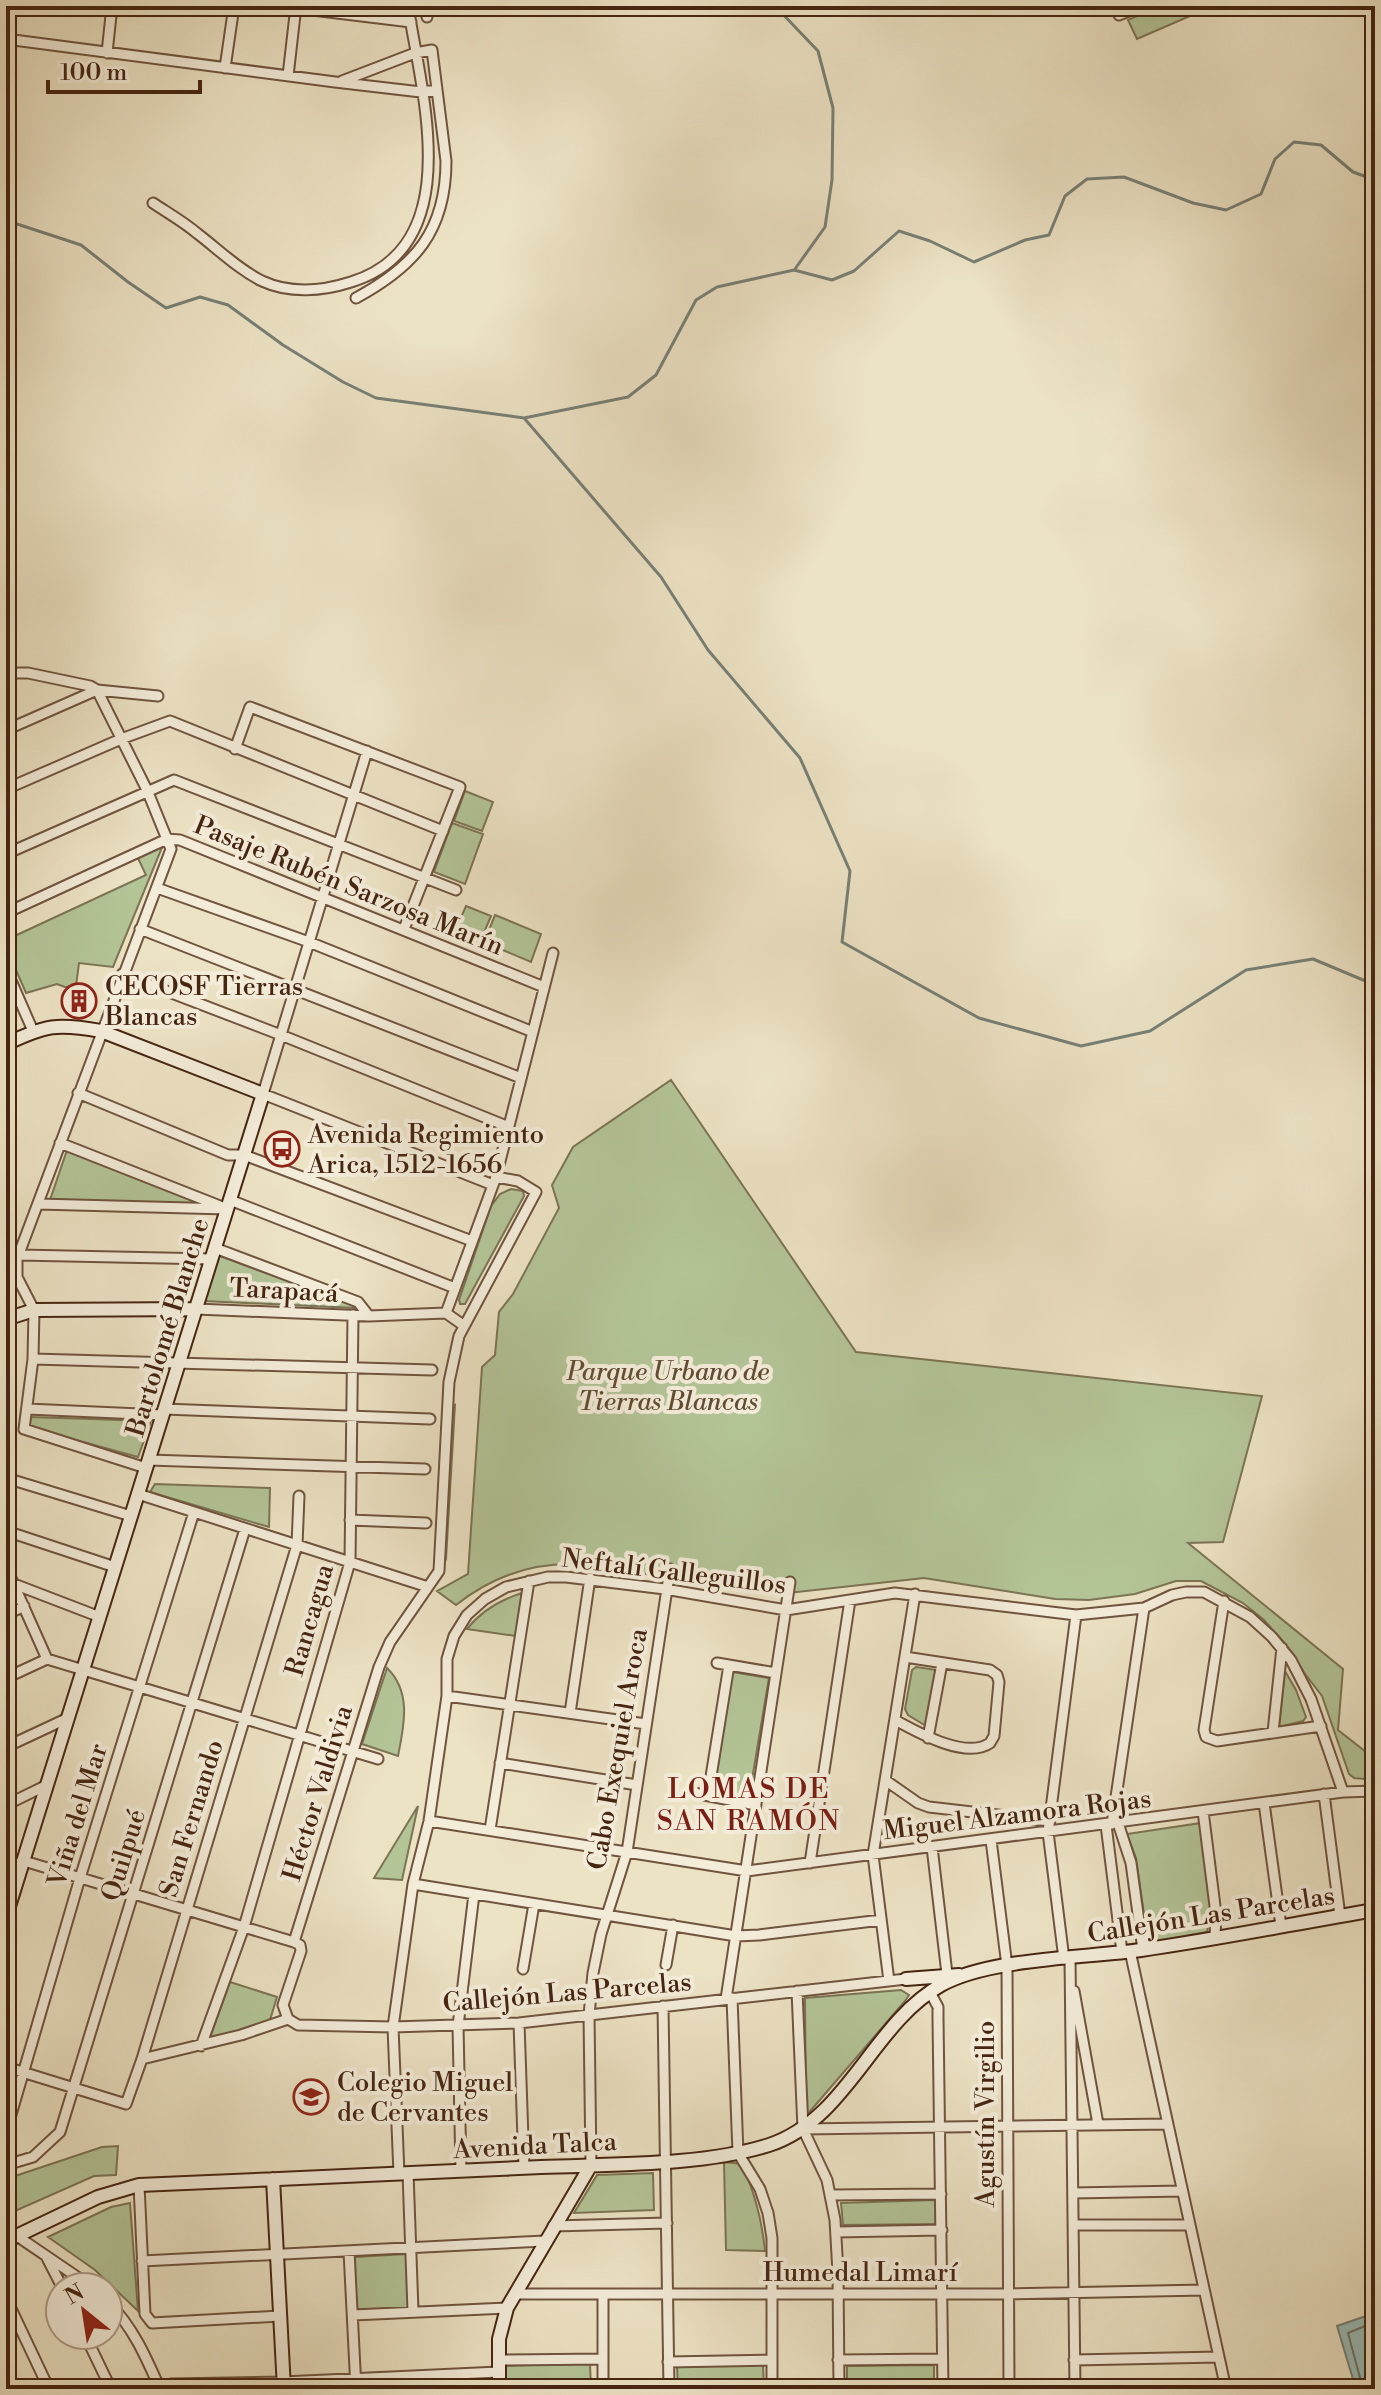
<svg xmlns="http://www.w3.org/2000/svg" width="1381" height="2395" font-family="'Libre Bodoni',serif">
<rect width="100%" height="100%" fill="#ece2c4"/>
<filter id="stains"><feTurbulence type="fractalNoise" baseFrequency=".0025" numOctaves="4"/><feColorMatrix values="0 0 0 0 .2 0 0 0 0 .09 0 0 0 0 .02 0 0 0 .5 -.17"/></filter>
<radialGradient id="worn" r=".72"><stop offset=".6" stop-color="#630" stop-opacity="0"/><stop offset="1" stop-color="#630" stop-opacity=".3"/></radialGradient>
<path fill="#b3c497" stroke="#7c7454" stroke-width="2" d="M1159,6H1213L1137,39L1128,20Z
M465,791L493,802L482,831L454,821Z
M452,823L483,834L465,884L434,872Z
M163,845L113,967L79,963L76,986L65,987L57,984L26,993L6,947V940L146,875L137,856Z
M466,906L491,916L480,942L455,931Z
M495,915L541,934L531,962L484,942Z
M671,1080L856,1352L1262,1396L1223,1542L1188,1543L1343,1669L1338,1730L1375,1759V1780L1354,1778L1349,1774L1322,1696L1305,1674L1288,1647L1264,1620L1243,1603L1201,1581H1176L1135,1594L1089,1600L1055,1599L924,1578L788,1593L570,1564C527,1564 490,1578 456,1605L437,1591L468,1574L482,1367L495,1355L499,1312L513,1294L559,1208L552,1185L573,1147Z
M67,1150L210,1205L50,1200Z
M511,1189L523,1191L524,1196L465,1304H460L459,1300L491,1206L500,1194Z
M217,1255L351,1304L356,1308L204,1301Z
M455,1405L446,1559L445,1561L453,1406Z
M30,1417L151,1421L138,1457L28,1427Z
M155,1484L270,1488L269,1527L150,1492Z
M522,1593L516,1636L467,1629C482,1610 500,1600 522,1593Z
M916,1667L937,1670L926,1726L908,1715L905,1709L912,1670Z
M387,1668C412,1692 404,1726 398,1756L362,1744Z
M1285,1671L1296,1690L1306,1717L1303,1721L1279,1727Z
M732,1672L769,1678L749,1797L713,1791Z
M418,1806L402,1880L374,1878Z
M1201,1823L1213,1905L1207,1932L1148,1943L1136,1858L1127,1834Z
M230,1982L277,1997L270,2020L209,2040Z
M901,1990L909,1995L905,2001L806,2116L805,1998Z
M118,2146L116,2175L94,2176L6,2215V2179L102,2147Z
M724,2162L742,2164C755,2193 762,2220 765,2251L726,2250Z
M653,2173L654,2210L574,2213L597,2175Z
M935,2200L936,2224L843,2225L841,2203Z
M130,2203L138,2311L95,2270L48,2237L111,2207Z
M407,2254L409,2308L356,2310L355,2257Z
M590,2363L591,2389H505L504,2366Z
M763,2364L764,2389H678L677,2367Z
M934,2365V2389H847V2366Z"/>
<path fill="#99bdb9" stroke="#788076" stroke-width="2" d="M1375,2313V2389H1356L1337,2326Z"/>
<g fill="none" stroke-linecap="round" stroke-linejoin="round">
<path stroke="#707165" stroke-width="2" d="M1363,2389L1348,2333L1375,2322"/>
<path stroke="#788076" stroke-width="3" d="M775,6L818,51L833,108L832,180L825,227L795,269
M6,226L17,224L81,245L128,282L166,308L200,297L228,305L283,345L343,382L376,398L524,418L628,397L656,375L696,300L717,287L794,270L832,280L854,271L899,231L930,241L974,262L1025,240L1049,235L1065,196L1087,179L1124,177L1193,203L1226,210L1261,194L1275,159L1294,142L1321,145L1353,172L1375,180
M524,418L661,577L708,650L800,758L850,871L842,942L979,1018L1081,1046L1150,1031L1246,970L1313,959L1375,985"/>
<defs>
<path id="street" d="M279,6L411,22
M426,6L427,17
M1119,15L1141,6
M6,39L335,82L421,92L437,90
M107,53L112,6
M225,68L234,6
M288,76L296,6
M342,81L415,53L432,50L446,161C446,231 415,266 356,298
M153,203C168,213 184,222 198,234C219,250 238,269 262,281C290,294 323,291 351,282C468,246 421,92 408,6
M6,673H28L90,686L97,690L158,696
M97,690L147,790L171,849L17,1259V1277L34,1310L33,1359L24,1429L146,1468
M6,730L97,690
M235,749L250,707L460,787L404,929
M367,751L263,1094L493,1185
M6,789L121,739L170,721L443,831
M6,854L174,780L456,890
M157,888L309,942L533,1032
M6,913L167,839L180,840L544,987
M140,929L521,1078
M6,969L33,1031
M122,974L281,1035L509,1127
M78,1093L228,1155H244L472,1241
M60,1143L220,1206
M230,1200L455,1288
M38,1204L227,1209
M215,1248L358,1302L369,1316
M19,1255L212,1259
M196,1309L369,1316L446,1313L463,1325
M446,1313L496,1177L553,953
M33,1359L432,1370
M27,1409L163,1415
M164,1409L430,1419
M149,1460L425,1469
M6,1478L131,1516
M138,1494L428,1587
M350,1520L426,1523
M6,1531L115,1567
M6,1567L47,1659
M14,1584L100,1617
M1224,1601L1204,1730L1206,1737L1217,1741L1321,1726
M6,1615L24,1606
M717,1663L776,1673
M6,1678L47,1659L378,1759
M447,1696L646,1724
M570,1713L590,1578
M895,1720C917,1732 966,1760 990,1743L994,1736L999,1682L997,1675L990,1670L905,1657
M1273,1732L1282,1648
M928,1738L942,1663
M6,1747L68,1718
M500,1763L637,1785
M885,1780L918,1803L929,1807L1050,1821
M694,1793L756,1805
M1324,1794L1340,1916
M708,1795L729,1665
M1264,1803L1281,1926
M6,1805L47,1785
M1203,1811L1216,1914L1215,1937
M429,1821L747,1871L1343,1792L1375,1791
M1118,1823L1131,1863L1143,1950
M1112,1824L1144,1608
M1106,1825L1122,1952
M490,1830L529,1581
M991,1840L1007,1966L1009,2389
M932,1847L947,1974
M810,1863L850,1600
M6,1869L24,1861L294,1942
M413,1884L736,1936L759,1935L881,1920
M294,1942L379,1667L390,1642L439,1571L449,1382L459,1336L536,1192L518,1181L496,1177
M1130,1951L1226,2389
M1070,1958L1075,2389
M1064,1959L1048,1832L1076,1615
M666,1965L673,1925
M523,1969L534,1904
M889,1981L873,1855L915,1594
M797,1991L803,2129L827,2180L835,2220L838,2273L839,2389
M1074,1991L1098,2124
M930,1992L938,2007V2018L943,2389
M732,1998L738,2153L760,2189L768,2213L772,2238V2389
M726,1999L790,1582
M663,2006L669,2389
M288,2019L298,2025L393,2027L519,2023L906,1979
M288,2019L283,2005L301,1951L300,1945L294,1942
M519,2023L524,2168
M201,2046L244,1927L350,1562L353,1315
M142,2059L241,2035L288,2019
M6,2067L126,2104L142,2059L297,1545L299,1496
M803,2129L1167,2124
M6,2132L80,1878L194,1512
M6,2165L33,2157L60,2132L245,1529
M591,2165L589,2015L593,1973L601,1934L627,1852L670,1569
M461,2171L458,2026L474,1894
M408,2173L413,2311
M399,2174L393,2027L413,1884L429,1821L447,1696V1659L454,1636L467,1615L485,1599L506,1587L548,1577H566L665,1589L786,1610L895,1593L1076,1615L1144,1608L1172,1595L1186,1592H1204L1250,1617L1272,1637L1291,1660L1311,1699L1343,1792
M139,2185L145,2314L152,2323L280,2316
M1073,2193L1182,2191
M831,2195L941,2194
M1073,2225H1190
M553,2226L667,2223
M836,2232L942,2230
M17,2236L92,2287
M349,2251L356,2389
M47,2258L62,2287
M142,2261L545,2241
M515,2294H1008L1204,2290
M6,2298L49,2389
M108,2302C133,2327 146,2357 160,2389
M353,2315L507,2308
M85,2335L111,2389
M499,2360L603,2359
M838,2360L942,2359
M1074,2360L1219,2357
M668,2362L772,2360
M171,2384L283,2382L499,2372
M603,2389V2295"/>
<path id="secondary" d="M6,1044C46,1025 57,1023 101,1031L263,1094L6,1916
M6,1319L34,1310L196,1309
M906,1979L959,1975
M273,2179L284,2389
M6,2241L98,2197L139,2185C273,2179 407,2174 541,2167C611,2164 703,2166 769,2145C848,2119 872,2024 941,1985C990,1958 1084,1958 1141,1950C1219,1939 1297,1923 1375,1910
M499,2389V2339L507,2308L591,2165"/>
</defs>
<use href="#street" stroke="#70543e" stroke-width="13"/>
<use href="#secondary" stroke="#462511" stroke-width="16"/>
<use href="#street" stroke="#f3ecd9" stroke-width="9"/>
<use href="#secondary" stroke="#f3ecd9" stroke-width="12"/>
</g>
<defs>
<symbol id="building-ring" viewBox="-11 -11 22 22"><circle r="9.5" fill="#f3ecd9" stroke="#8f2418" stroke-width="1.5"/><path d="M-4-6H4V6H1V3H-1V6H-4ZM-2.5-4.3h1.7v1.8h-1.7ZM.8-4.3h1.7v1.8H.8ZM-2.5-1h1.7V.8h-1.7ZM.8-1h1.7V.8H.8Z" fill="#8f2418"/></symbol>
<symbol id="bus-ring" viewBox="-11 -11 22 22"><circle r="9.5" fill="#f3ecd9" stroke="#8f2418" stroke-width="1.5"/><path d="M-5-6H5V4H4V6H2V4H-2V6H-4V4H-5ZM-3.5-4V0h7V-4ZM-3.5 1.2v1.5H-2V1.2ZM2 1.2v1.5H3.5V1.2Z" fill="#8f2418"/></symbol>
<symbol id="school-ring" viewBox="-11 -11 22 22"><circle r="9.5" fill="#f3ecd9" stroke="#8f2418" stroke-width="1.5"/><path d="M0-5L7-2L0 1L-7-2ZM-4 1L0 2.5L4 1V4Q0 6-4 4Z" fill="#8f2418"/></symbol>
</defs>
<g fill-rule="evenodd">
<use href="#building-ring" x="59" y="981" width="40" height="40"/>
<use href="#bus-ring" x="262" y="1129" width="40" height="40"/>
<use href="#school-ring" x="291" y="2077" width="40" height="40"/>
</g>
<g text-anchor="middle" stroke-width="8" stroke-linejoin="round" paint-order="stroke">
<g font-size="26" fill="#462511" stroke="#f3ecd9">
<text transform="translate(349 885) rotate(22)" y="9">Pasaje Rubén Sarzosa Marín</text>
<text transform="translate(284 1290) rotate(3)" y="9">Tarapacá</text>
<text transform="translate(167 1327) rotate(-73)" y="9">Bartolomé Blanche</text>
<text transform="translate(674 1571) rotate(7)" y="9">Neftalí Galleguillos</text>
<text transform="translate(309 1620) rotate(-74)" y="9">Rancagua</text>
<text transform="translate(617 1749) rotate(-80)" y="9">Cabo Exequiel Aroca</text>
<text transform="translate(317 1793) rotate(-73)" y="9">Héctor Valdivia</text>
<text transform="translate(1017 1814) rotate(-7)" y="9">Miguel Alzamora Rojas</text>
<text transform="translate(77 1815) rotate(-73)" y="9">Viña del Mar</text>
<text transform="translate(191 1818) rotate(-73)" y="9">San Fernando</text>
<text transform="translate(123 1855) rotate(-73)" y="9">Quilpué</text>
<text transform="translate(1211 1914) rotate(-9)" y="9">Callejón Las Parcelas</text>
<text transform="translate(567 1992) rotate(-5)" y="9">Callejón Las Parcelas</text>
<text transform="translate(985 2114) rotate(-90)" y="9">Agustín Virgilio</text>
<text transform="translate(535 2145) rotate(-3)" y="9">Avenida Talca</text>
<text x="860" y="2281">Humedal Limarí</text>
</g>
<g font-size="26" fill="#462511" stroke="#f3ecd9" text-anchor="start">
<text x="105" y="995">CECOSF Tierras<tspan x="105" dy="30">Blancas</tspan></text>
<text x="308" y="1143">Avenida Regimiento<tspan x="308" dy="30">Arica, 1512-1656</tspan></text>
<text x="337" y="2091">Colegio Miguel<tspan x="337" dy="30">de Cervantes</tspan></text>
</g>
<g font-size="26" font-style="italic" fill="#614d32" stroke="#f3ecd9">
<text x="668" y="1380">Parque Urbano de<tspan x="668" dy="30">Tierras Blancas</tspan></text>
</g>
<g font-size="28" letter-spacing="2" fill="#7a1f14" stroke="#f3ecd9">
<text x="749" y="1798">LOMAS DE<tspan x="749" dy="32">SAN RAMÓN</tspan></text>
</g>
</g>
<rect width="1381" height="2395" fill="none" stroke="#ece2c4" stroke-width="32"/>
<rect x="8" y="8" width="1365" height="2379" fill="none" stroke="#462511" stroke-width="4"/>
<rect x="16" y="16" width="1349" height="2363" fill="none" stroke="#462511" stroke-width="2"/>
<g transform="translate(84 2311) rotate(330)"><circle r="38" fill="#f3ecd9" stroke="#ae9c89" stroke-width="2"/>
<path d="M0-6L14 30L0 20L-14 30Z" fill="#8f2418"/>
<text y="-12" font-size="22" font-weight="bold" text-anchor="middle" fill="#462511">N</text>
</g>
<path d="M48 80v12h152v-12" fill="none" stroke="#462511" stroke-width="4"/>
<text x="60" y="80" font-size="24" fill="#462511" stroke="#f3ecd9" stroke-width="6" paint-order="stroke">100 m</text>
<rect width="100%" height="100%" filter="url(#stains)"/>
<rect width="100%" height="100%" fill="url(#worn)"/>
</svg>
